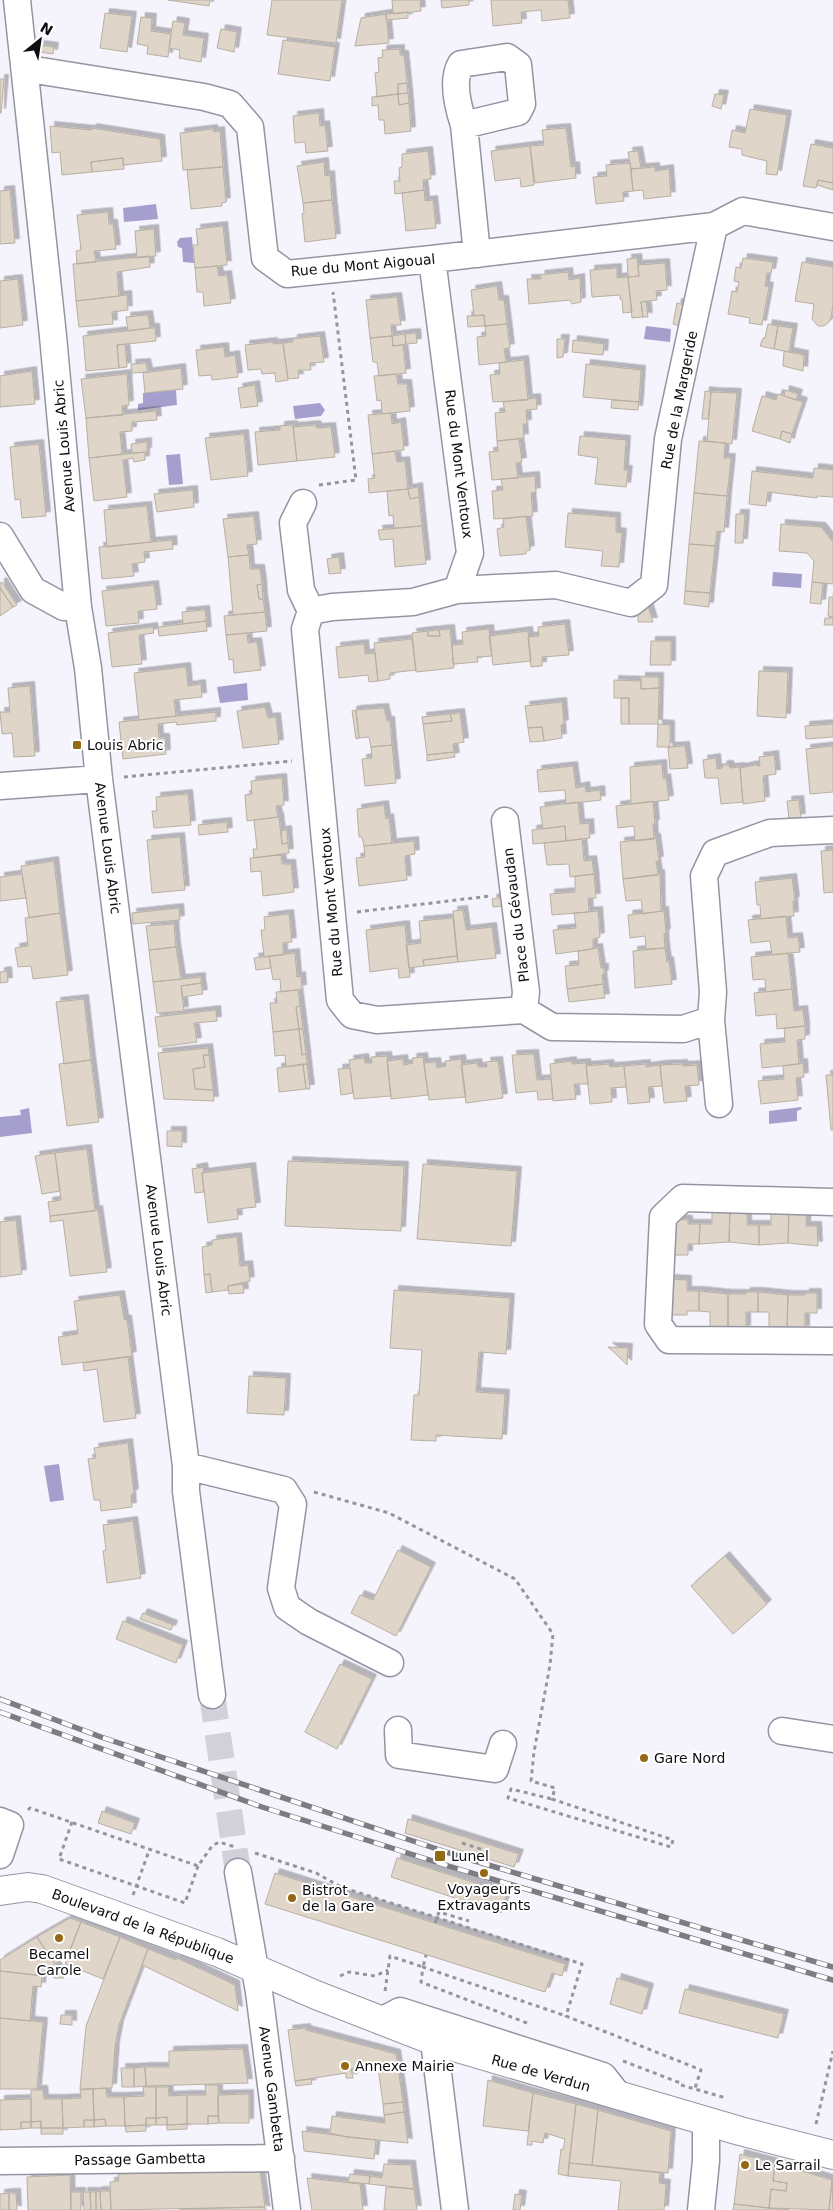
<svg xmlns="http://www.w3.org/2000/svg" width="833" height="2210" font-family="'DejaVu Sans',sans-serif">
<defs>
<filter id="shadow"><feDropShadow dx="4.5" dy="-4.5" stdDeviation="0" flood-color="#0004"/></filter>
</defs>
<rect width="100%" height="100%" fill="#f5f4fd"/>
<path fill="#a59fcd" d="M156,204L158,219L124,222L123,208Z
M192,237L194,263L183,262L182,248L178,247L177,242L180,238Z
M646,326L671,329L670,342L644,339Z
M176,390L177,405L138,410V404L143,403V393Z
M320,403L325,410L321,416L295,419L293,406Z
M180,454L183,484L169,485L166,455Z
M773,572L802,574L801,588L772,586Z
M247,683L248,700L220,703L217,687Z
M801,1107L802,1109L797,1111V1121L769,1124V1111Z
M29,1108L32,1133L0,1137V1117L21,1115L20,1110Z
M59,1464L64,1500L50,1502L44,1466Z"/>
<path fill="#dfd6c9" stroke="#b8afa2" filter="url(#shadow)" d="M168,0H210L209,6Z
M272,0H342L336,43L267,35Z
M392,0H420L421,11L393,14Z
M441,0H469V5L442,8Z
M491,0H568L570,18L542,21L541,10L521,12L522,23L493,26Z
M408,12V18L386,20V14Z
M105,13L132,16L127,52L100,48Z
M386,14L389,43L355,46L361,18Z
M141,17L152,18L151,31L171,34L168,57L147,54L148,46L137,44Z
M173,21L185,23L183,35L204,38L201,62L179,58L180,50L169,48Z
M221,29L237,32L234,52L217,48Z
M283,40L335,47L330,81L278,74Z
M39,45L54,47L53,54L40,52Z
M400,49V55H404L407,83L398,84V94L377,97L375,73L379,72L378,58L383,57L382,50Z
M0,79H4L1,113H0Z
M407,83L408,93L398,94V84Z
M408,93L409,103L399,105L398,94Z
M398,94L399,105L409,103L411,131L385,134L384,120H379L378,105L372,106V97Z
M715,94L724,95L721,109L712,106Z
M750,109L787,115L777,175L766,174L767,161L742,155V149L729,147L732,130L745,133Z
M319,113L320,126L325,125L328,151L306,153L305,142L295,143L293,116Z
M50,126L92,130V128L160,139L162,161L123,165V158L91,162L92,172L62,175L60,152L52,153Z
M566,128L571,167L575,166L576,178L535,183L530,146L544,145L542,130Z
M213,129L214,132L220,131L223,167L183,170L180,133Z
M811,144L833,148V183L818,180L816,188L803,186Z
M530,146L534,185L521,187L520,178L495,181L491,151Z
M428,151L431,179L423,180L424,190L395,194L394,181H400L399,168L402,167V154Z
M638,151L641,168L631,169L628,152Z
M123,158L124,169L92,172L91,162Z
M324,162L325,176L330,175L332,200L303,203L297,166Z
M630,163L633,191L623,192L624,201L596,204L593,177L607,176L606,165Z
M223,167L226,202L222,203V206L191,209L187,170Z
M655,167V171L669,169L671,196L644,199L643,190L633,191L631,169Z
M818,180L833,183V190L817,185Z
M10,190L15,243L0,244V191Z
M424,190L425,201L433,200L436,228L406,231L402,193Z
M332,200L336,238L305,242L302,214L304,213L303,203Z
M108,212L109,224H113L116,249L94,251L96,262L77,264L76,251L81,250L77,215Z
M223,226L227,265L195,268L193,245H198L196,229Z
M154,229L156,256L137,258L135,231Z
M149,256L150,267L117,272L119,296L76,301L73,264Z
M637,258L639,276L628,277L627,259Z
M743,258L773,262L771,273H767L765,286L769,287L762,325L749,323L750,318L728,314L732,291L737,292L739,282L734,281L736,267L741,268Z
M802,262L833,267V305L831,318L828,323L824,326H818L812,319L814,304L795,301Z
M665,263L667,290L656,291L657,300L641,302L643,317L632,318L628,277L639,276L638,265Z
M217,266L219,276L227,275L231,303L204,306L203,292H197L195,268Z
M617,268V278L628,277L632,312L623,313L622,299H620V295L592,297L590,270Z
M568,272L569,280L580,278L581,302L572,304L570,300L529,304L527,279H541L540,275Z
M18,279L23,325L0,328V281Z
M497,286L499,300H504L507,324L485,326L484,315L474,316L471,290Z
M127,295L128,310L112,312L113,324L79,327L76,301Z
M397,297L401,325H391L392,336L370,338L366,300Z
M646,301L648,317H643L641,302Z
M677,303L684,305L680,326L673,324Z
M148,315L150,328L128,331L126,317Z
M484,315L485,326L468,327L467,316Z
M507,324L510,348L504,349L506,362L479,365L477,337L486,336L485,326Z
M768,324L778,326L774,349L760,346L763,338H765Z
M778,326L793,328L789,352L774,349Z
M150,328H155L156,341L117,345L119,368L86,371L83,336Z
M416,333L417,343L406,344L405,334Z
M405,334L406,344L393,346L392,336Z
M320,336L324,362L310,363L311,370H298L299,378L288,379L283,343L293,342V339Z
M392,336L393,346L403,345L406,373L379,376L377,362H373L370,338Z
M557,339H565L563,357L557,358Z
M573,340L604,344L603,355L572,352Z
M273,342V344L283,343L288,380L276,382L275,373L262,374L261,369L248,370L245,345Z
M125,344L127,367L119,368L117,345Z
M224,347L225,357L235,355L238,377L212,380L211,375L199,376L196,350Z
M784,351L804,355L803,371L783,366Z
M524,360L528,400L493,402L490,375L500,374L499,363Z
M146,363L148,372L132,373L131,364Z
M586,364L641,370L639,402L583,397Z
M181,368L183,389L145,393L143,373Z
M32,371L35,404L0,407V376Z
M127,374L129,405L122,406L123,415L86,418L81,379Z
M396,374L398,384H407L410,411L382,414L381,400L377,401L374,376Z
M255,385L258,406L241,408L238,388Z
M785,390L798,394L796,400L784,396Z
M705,391L711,392L708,419H702Z
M711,392L737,393L732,444L707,441Z
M778,394L803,402L792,434L782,431L780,439L752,431L762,396L776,400Z
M536,398L537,409L526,410L527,424H523L524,438L497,441L495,413L505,412L503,402Z
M612,400L639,402L638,410L611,408Z
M156,411L157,420L132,422V431L120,432L122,454L89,458L86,418Z
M391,413L392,424L401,422L404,450L372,454L368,415Z
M293,425L297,461L258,465L255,432L280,430V426Z
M316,425L317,428L331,427L335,457L297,461L293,427Z
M782,431L792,434L790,443L780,439Z
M244,434L248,476L211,480L205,438Z
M580,436L626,440L624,470H628L626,487L595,484L598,458L578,455Z
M519,439L522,462L516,463L518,478L492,480L489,452L498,451L497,441Z
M699,441L725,443L724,458H731L727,496L694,493Z
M147,442V452L132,453L131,444Z
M39,444L46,516L22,518L20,499L15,500L10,447Z
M395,451L397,462L405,461L408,489L369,493L368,479L375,478L372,454Z
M145,452V460L134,462L133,458L123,460L127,497L94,501L89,458Z
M814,468L833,470V497L817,496V498L768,492L766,506L749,504L752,471L813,478Z
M535,476L536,492L531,493L533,516L494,519L492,491L503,490L501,479Z
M418,487L419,497L410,499L408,489Z
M408,489L410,499L419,497L422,526L394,528L393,515L389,516L387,491Z
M193,490L194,507L157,512L154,494Z
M694,493L727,496L724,532L717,531L715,546L689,544Z
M147,506L151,542L107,547L104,510Z
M568,513L616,517V532L622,533L619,567L601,566L603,551L565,547Z
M736,514H745L743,543H735Z
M254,516L257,544L247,545L249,555L228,557L223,519Z
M526,516L530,550L526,551V554L500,556L497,529L504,527L503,519Z
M781,524L821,527L833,542V584L812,582L814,561L807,553L779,551Z
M422,526L426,564L395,567L393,539L380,540L378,530Z
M172,540L173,549L144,552L145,562L132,564L134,576L102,579L99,547Z
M689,544L715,546L710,593L685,591Z
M249,555L250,569H260L262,584L257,585L259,599H263L265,612L233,615L228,557Z
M339,557L341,573L329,574L327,559Z
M2,582L17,605L13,607L0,588V583Z
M812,582L823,583L821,604L810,603Z
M262,584L263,599H259L257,585Z
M154,585L157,609L138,611L139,623L106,626L102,591Z
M0,588L13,607L0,616Z
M685,591L710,593L709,607L684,604Z
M829,597H833V617L828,616Z
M648,606L653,622H638V615Z
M205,610L206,621L183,624L182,612Z
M265,612L267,631L226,635L224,616Z
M825,618H833V625H824Z
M206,621L207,631L159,636L158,627Z
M565,624L569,655L542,657V666L531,667L528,637L539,636L538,627Z
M153,627L154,633L139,635L142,664L112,667L108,633Z
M450,629L454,668L416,672L412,633L428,631V636H440L439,630Z
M489,629L492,656L477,657L478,662L453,664L452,645L463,644L462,632Z
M439,630L440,636H428V631Z
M528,631L531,661L493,665L489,636Z
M247,633L248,643L257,642L261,670L234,673L233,659L229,660L226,635Z
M412,639L416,670L390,673V679L378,681L374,643Z
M651,641H671V665H650Z
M364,644L365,654L375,653L378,681L369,682L368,675L339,678L336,647Z
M186,667L188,686L201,684L202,697L174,700L176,716L139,720L134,673Z
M759,671L788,672L786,718L757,716Z
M641,677H659V688L641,689Z
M614,680L641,681V689L659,688L658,724H629V698H614Z
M30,686L35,756L14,757L12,733L2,734L0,712H10L8,688Z
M621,698H629V724H621Z
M562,702L564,724L561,725L562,738L544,741L542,727L528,728L525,706Z
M265,707L268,718L276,717L279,744L243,748L237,711Z
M384,708L387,721H390L392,745L371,747L369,737L359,738L356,710Z
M356,710L359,738L356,739L352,711Z
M216,712V721L177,725L176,722L158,724L159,738H165L166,754L123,759L119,722Z
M460,713L464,742L453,744L454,752L427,755L423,724L452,721L450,714Z
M450,714L452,721L423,724L422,717Z
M658,724L670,725V747H657Z
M833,724V737L806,739L805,726Z
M542,727L544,741L530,742L528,728Z
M392,745L396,783L365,786L362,759L372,758L371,747Z
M685,746L688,768L670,769L668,747Z
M833,746V792L810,794L806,749Z
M454,752L455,757L427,761V755Z
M774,755L776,774L763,776L765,801L743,804L740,768L755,765L760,766L759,757Z
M716,758L717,769L722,768L723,765H729L730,768L740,767L743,802L721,804L718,778H705L703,760Z
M662,764L663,779L666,778L669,800L631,804L630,767Z
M573,766L576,788L585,786L586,792L600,790L601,800L566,804L565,790L539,792L537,770Z
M282,778L284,805L276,806L278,817L247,821L245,795L252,794L251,781Z
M188,794L191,825L154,828L152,811H157L156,797Z
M799,800L801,818L789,819L787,801Z
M653,801L655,824H653L654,839L635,841L634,826L618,828L616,806Z
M578,802L580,824L589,823L590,838L566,841L565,826L543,829L540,807Z
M384,805L386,819L389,818L392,843L364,846L362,837H359L357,809Z
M279,817L282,844L288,843L289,853L254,858L253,849H257L254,820Z
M227,822L228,832L199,835L198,825Z
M565,826L566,841L533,844L532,830Z
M287,830L288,843L282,844L281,831Z
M180,837L185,890L152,893L147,840Z
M656,838L659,861H656L658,875L623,879L620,842Z
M582,839L584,861L592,860L594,874L570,877L569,864L547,865L544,843Z
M414,841L415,854L405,856L407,880L359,886L356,858L365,857L364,846Z
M833,850V892L824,893L821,851Z
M281,855L282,864H291L294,892L263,896L261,871L251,872L250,858Z
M54,861L60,913L29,918L21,866Z
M22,874L26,898L0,901V877Z
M594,874L596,898H588L589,912L552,915L550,894L575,892V876Z
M660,874L661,911L643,914L641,900L626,901L623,879Z
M792,878L795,901H793L794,916L761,919L760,905H757L755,882Z
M503,897L504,906L493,907L492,899Z
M179,908L180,920L133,924L132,913Z
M463,910L466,930L492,927L496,958L458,962L453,911Z
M598,911L600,937L593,939V949L556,954L553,930L576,928L574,913Z
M664,911L666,933L664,934L665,948L646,949L645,936L630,938L628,915Z
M60,913L68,975L33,979L31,966L18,967L15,948L28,946L25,918Z
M289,914L292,942L283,943V955L264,957L261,930H265L264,917Z
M786,916L788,938L798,937L800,952L772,955L770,941L751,943L748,920Z
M453,918L457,956L423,960L424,966L409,968L406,945L421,943L419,921Z
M174,924L176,947L149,950L146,926Z
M405,925L410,977L399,978L398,968L370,972L366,930Z
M176,947L181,979L153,982L149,950Z
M598,948L601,968H604V974L602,975L603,984L567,989L565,966L579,965L578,951Z
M665,948L667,962L669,961L672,984L635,988L633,951Z
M295,953L297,977L301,976L302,989L281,992L280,979L273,980L269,956Z
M788,953L792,989L766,992L765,979L753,980L751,957Z
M269,956L271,968L256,970L254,958Z
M457,956L458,962L424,966L423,960Z
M7,971L8,982L0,983V972Z
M201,977V983L181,986L184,1011L157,1013L153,982Z
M201,983L203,994L183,997L181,986Z
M603,984L605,998L569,1002L567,989Z
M792,989L794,1011L803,1010L805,1026L777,1029L776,1014L756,1016L754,993Z
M298,990L300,1006L296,1007L299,1029L273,1032L270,1003H277L276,992Z
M84,999L91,1060L64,1064L56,1002Z
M300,1006L303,1029H299L296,1007Z
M216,1010L217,1021L194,1023L197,1042L159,1047L155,1017Z
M805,1026V1039L797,1040L799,1064L762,1068L760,1044L785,1042L784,1028Z
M299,1029H303L306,1054L302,1055Z
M299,1029L302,1055L306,1054L307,1064L286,1067L285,1055L275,1056L273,1032Z
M208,1048L209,1055H203L205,1067L193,1069L195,1089L213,1090L214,1101L164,1099L158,1053Z
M534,1054L537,1080L551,1079L553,1099L538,1100L537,1091L516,1093L512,1055Z
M203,1055H209L213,1090L195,1089L193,1069L205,1067Z
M387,1056L391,1096L354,1099L349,1060L364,1058L365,1063H372L371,1057Z
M423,1057L428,1095L391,1099L387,1061L403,1059L404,1065L413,1063L412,1058Z
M461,1059L466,1097L429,1100L424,1063L436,1062L437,1068L446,1066L445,1061Z
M91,1060L99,1122L67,1126L59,1064Z
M498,1061L503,1098L466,1103L461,1065L477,1063L478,1067H487L486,1062Z
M572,1061V1064L586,1063L588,1084H574L576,1099L553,1101L550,1064Z
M803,1063L804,1077L796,1078L798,1100L761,1104L758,1081L784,1079L783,1066Z
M303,1064L306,1089L279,1092L277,1068Z
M303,1064H307L310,1089H306Z
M609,1064L610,1067L624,1066L626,1087L611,1088L612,1102L590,1104L586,1066Z
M646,1064V1067L660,1065L662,1086L648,1087L650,1102L628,1104L624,1066Z
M683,1064V1066L697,1065L699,1085L685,1086L687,1101L664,1103L660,1065Z
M350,1068L353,1093L341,1095L338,1069Z
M826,1075H833V1130H831Z
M167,1131H182V1147L167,1146Z
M87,1149L95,1211L50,1216L48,1202L61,1200L55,1153Z
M55,1153L60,1191L42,1194L35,1156Z
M288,1161L404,1166L401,1231L285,1226Z
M423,1164L517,1171L511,1246L417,1239Z
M203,1167L204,1173H202L204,1192L195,1193L192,1169Z
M251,1167L256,1207L237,1209L238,1219L208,1223L202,1173Z
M712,1206L730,1207L729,1242L699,1244L700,1224H712Z
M730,1207H747V1225H759V1245L729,1242Z
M771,1207L789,1208L788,1243L759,1245V1225H771Z
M789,1208H807L806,1226H817L818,1246L788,1243Z
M98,1210L107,1272L70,1276L63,1220L50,1222V1216Z
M670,1219L688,1220V1224H700L699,1244H688V1255H670Z
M16,1220L22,1274L0,1277V1222Z
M237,1237L240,1266L248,1265L250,1281L228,1286V1290L212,1292L210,1274L204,1275L202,1247L212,1245V1240Z
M210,1274L212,1292L206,1293L204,1275Z
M670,1279L687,1280V1291H699V1311H687V1315H669Z
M243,1284L244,1293L229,1294L228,1286Z
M394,1290L510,1298L506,1354L479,1352L476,1392L505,1394L502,1439L436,1435V1441L411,1440L414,1395H419L422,1350L390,1348Z
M699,1291L728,1294V1329H710V1312L699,1311Z
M746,1292H758V1312H746V1330L728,1329V1294H746Z
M758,1292L788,1295L787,1330H769V1312H758Z
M805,1293H817V1313H805V1330H787L788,1295H805Z
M120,1295L124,1319L127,1320L132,1356L62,1365L58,1337L78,1334L74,1301Z
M608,1347L628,1348L627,1365L617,1355Z
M128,1357L136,1418L104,1422L97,1369L84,1371L83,1363Z
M249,1376L286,1378L284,1415L247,1413Z
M128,1443L134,1493L131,1495L132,1507L101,1511L100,1500H94L88,1459L96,1458L94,1448Z
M133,1521L141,1578L107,1583L103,1551L106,1550L103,1525Z
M398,1550L431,1567L396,1636L351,1613L360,1595L373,1600Z
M725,1556L767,1604L733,1634L691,1586Z
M143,1613L173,1625L171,1630L140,1619Z
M123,1621L183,1645L176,1663L116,1639Z
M340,1664L372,1679L337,1749L305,1732Z
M102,1811L135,1823L131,1834L98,1823Z
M408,1819L519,1854L514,1867L405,1833Z
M397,1858L507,1893L501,1913L391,1877Z
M275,1873L565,1964L562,1976L552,1973L545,1992L265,1904Z
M70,1918L81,1922L67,1957L55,1964L37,1937Z
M81,1922L120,1937L103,1979L65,1964Z
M37,1937L64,1978H54L48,1969L37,1975L0,1971V1960Z
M120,1937L148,1949L119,2025L115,2046L112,2088L80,2089L86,2026Z
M148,1949L176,1960L177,1958L235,1985L238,2011L142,1965Z
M0,1971L42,1976L41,1987L33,1986L30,2021L0,2018Z
M617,1978L649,1988L642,2014L610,2004Z
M685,1989L784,2014L778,2038L679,2013Z
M61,2015H72V2025L60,2024Z
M0,2018L43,2022L37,2089H0Z
M306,2028V2030L396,2054L403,2102L383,2104L378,2067L351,2069L353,2078H346V2073L295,2081L288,2030Z
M243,2049L248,2083L146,2086L145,2067H169V2051Z
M145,2067L146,2086L134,2087V2068Z
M121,2068H134V2087H122Z
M311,2079L312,2084L296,2086L295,2081Z
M488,2080L533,2093L528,2131L483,2126Z
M205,2085H218V2116H208V2124H187V2095H206Z
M143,2087H156V2118H146V2125L125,2126L124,2097L144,2096Z
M156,2087H168L169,2096L187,2095V2124L167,2125V2117L156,2118Z
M106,2088L107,2097H124L125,2126H106L105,2119L94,2120L93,2089Z
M93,2089L94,2120H84V2127L63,2128L62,2099L81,2098L80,2090Z
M31,2090H43L44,2099H62L63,2128H41V2121L31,2122Z
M533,2093L576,2104L568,2176L558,2174L561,2149L563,2150L565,2139L545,2133L543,2143L532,2141V2145H527Z
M249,2094V2123H219L218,2095Z
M31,2099V2122H21V2129L0,2130V2100Z
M403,2102L404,2112L384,2115L383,2104Z
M576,2104L598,2110L592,2165L569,2163Z
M598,2110L671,2131L668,2173L592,2165Z
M404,2112L408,2143L346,2137L330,2133L332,2116L385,2123L384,2115Z
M208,2116H218L219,2123L208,2124Z
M167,2117V2125H156V2118Z
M146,2118H156V2125H146Z
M105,2119L106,2126L94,2127V2120Z
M84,2120H94V2127H84Z
M41,2121V2128H31V2122Z
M21,2122H31V2128L21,2129Z
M187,2124V2129L167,2130V2125Z
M146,2125V2131L126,2132L125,2126Z
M41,2128H63V2134H41Z
M302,2131L376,2140L374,2159L304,2151Z
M740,2154L775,2163L773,2181L787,2183L786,2191L771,2189L769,2208L734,2204Z
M569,2163L660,2173L659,2183L666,2184L664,2210H618L621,2181L568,2176Z
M775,2163L832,2180L829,2210L769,2208L771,2189L786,2191L787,2183L773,2181Z
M384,2164L411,2165L414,2189L369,2184L370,2176L382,2178Z
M260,2171L265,2207L111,2210L110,2182L119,2181L118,2174Z
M350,2174L370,2176L369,2184L348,2182Z
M70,2175L71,2210H28L27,2177Z
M307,2178L360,2184L363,2210H312Z
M832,2180L833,2210H829L830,2201Z
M386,2187L414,2189L417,2210H384Z
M100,2191H110L111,2210H101Z
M100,2191L101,2210H96V2192Z
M71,2192H81V2210H71Z
M83,2192H90L91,2210H84Z
M90,2192H96V2210H91Z
M9,2193V2210H0V2194Z
M9,2193H16L17,2210H9Z
M515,2194L522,2195L520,2210H513Z
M734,2204L769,2208L790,2210H733Z
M265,2207L266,2210H180V2209Z"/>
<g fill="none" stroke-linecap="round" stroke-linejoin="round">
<path stroke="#d2d1da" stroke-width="26" stroke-dasharray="26 13" stroke-linecap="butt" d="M212,1695L238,1872"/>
<defs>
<path id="minor" d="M17,0L53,336L78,607L88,668L99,779L186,1466V1491L212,1695
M25,70H35L204,97L230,104L250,127L265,258L287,274L432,259L714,226
M464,125L518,112L522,104L518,65L507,57L461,64C451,80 458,107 464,125L477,254
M432,259L470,553L457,590L413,602L332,607L311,611L305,629L340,1000L352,1015L377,1020L524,1010L552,1027L683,1029L711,1020L713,992L704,876L715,853L770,833L833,830
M303,503L293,523L301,590L311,611
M0,536L33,590L64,607H78
M457,590L556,585L631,603L654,585L668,439L714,226L743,211L833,227
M0,786L99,779
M505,821L526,992L524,1010
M711,1020L719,1104
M833,1202L683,1198L663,1217L658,1324L669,1340L833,1341
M186,1466L284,1490L293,1504L281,1588L287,1607L309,1622L390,1663
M398,1730L399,1755L495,1769L503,1744
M782,1731L833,1739
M0,1821L10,1825L0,1855
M238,1872L259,1992L287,2210
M381,2021L400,2011L603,2076L618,2095
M434,2041L455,2210
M0,2161L281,2158
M701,2210L706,2161V2121"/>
<path id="major" d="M0,1891L28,1887L42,1889L217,1952L316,1995L434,2041L740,2131L833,2155"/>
</defs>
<use href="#minor" stroke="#9594a2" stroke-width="29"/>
<use href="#major" stroke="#9594a2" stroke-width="30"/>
<path stroke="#95959c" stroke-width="3" stroke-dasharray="4 4" stroke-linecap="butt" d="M319,485L356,480L333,292
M124,777L292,761
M357,912L490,896
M314,1492L389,1513L515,1579L553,1634L550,1665L534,1752L531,1781L555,1788L552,1799L673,1840L671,1847L508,1798L511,1789L552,1799
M28,1810L30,1808L198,1866L212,1846L219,1842L235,1847
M72,1822L59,1859L185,1903L198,1866
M462,1843L490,1852
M255,1853L316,1873L341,1887L582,1964L566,2016L701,2070L695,2088
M448,1886L477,1894
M133,1895L150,1848
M435,1923L439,1912L469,1921
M340,1976L349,1972L375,1976L388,1970
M385,1991L390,1956L423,1967L426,1955
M527,2023L421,1982L423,1967L566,2016
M623,2061L683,2084
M681,2085L726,2098
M816,2124L833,2051"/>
<use href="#minor" stroke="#fff" stroke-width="26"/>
<use href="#major" stroke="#fff" stroke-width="28"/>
<defs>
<path id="rail" d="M0,1699L101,1737L458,1856L833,1967
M0,1712L262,1807L455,1868L833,1980"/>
</defs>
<use href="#rail" stroke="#7c7c83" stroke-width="5.5"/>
<use href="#rail" stroke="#fff" stroke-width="4" stroke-dasharray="11" stroke-linecap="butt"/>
</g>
<g fill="#946915" stroke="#fff" stroke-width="2">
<rect x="72" y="740" width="10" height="10" rx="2.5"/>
<circle cx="644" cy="1758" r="5"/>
<rect x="434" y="1850" width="12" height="12" rx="2.5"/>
<circle cx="484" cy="1873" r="5"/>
<circle cx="292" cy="1898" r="5"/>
<circle cx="59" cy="1938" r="5"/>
<circle cx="345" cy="2066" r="5"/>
<circle cx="745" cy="2165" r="5"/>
</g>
<g text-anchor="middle" stroke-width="4" stroke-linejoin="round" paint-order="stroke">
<g font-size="14" fill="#0d0d12" stroke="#fff">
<text transform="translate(363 265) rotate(-5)" y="5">Rue du Mont Aigoual</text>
<text transform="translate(679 400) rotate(-79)" y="5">Rue de la Margeride</text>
<text transform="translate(64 446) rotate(-95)" y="5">Avenue Louis Abric</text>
<text transform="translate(459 464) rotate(83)" y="5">Rue du Mont Ventoux</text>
<text transform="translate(108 848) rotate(83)" y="5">Avenue Louis Abric</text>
<text transform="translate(331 902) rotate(-95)" y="5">Rue du Mont Ventoux</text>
<text transform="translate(516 915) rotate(-97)" y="5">Place du Gévaudan</text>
<text transform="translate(159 1250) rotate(83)" y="5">Avenue Louis Abric</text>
<text transform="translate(143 1926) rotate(20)" y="5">Boulevard de la République</text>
<text transform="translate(541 2073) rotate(16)" y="5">Rue de Verdun</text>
<text transform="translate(272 2089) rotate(83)" y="5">Avenue Gambetta</text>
<text transform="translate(140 2159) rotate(-1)" y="5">Passage Gambetta</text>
</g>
<g font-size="14" fill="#0d0d12" stroke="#fff" text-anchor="start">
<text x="87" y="750">Louis Abric</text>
<text x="654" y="1763">Gare Nord</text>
<text x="451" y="1861">Lunel</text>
<text x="484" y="1894" text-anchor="middle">Voyageurs<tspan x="484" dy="16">Extravagants</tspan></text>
<text x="302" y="1895">Bistrot<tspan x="302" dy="16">de la Gare</tspan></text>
<text x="59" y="1959" text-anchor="middle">Becamel<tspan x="59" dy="16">Carole</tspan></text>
<text x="355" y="2071">Annexe Mairie</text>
<text x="755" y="2170">Le Sarrail</text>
</g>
</g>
<g transform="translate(40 40) rotate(30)" stroke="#ffffff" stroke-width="4" paint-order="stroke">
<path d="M0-4L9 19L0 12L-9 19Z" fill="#0d0d12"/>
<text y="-8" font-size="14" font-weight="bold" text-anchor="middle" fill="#0d0d12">N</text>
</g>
</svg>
